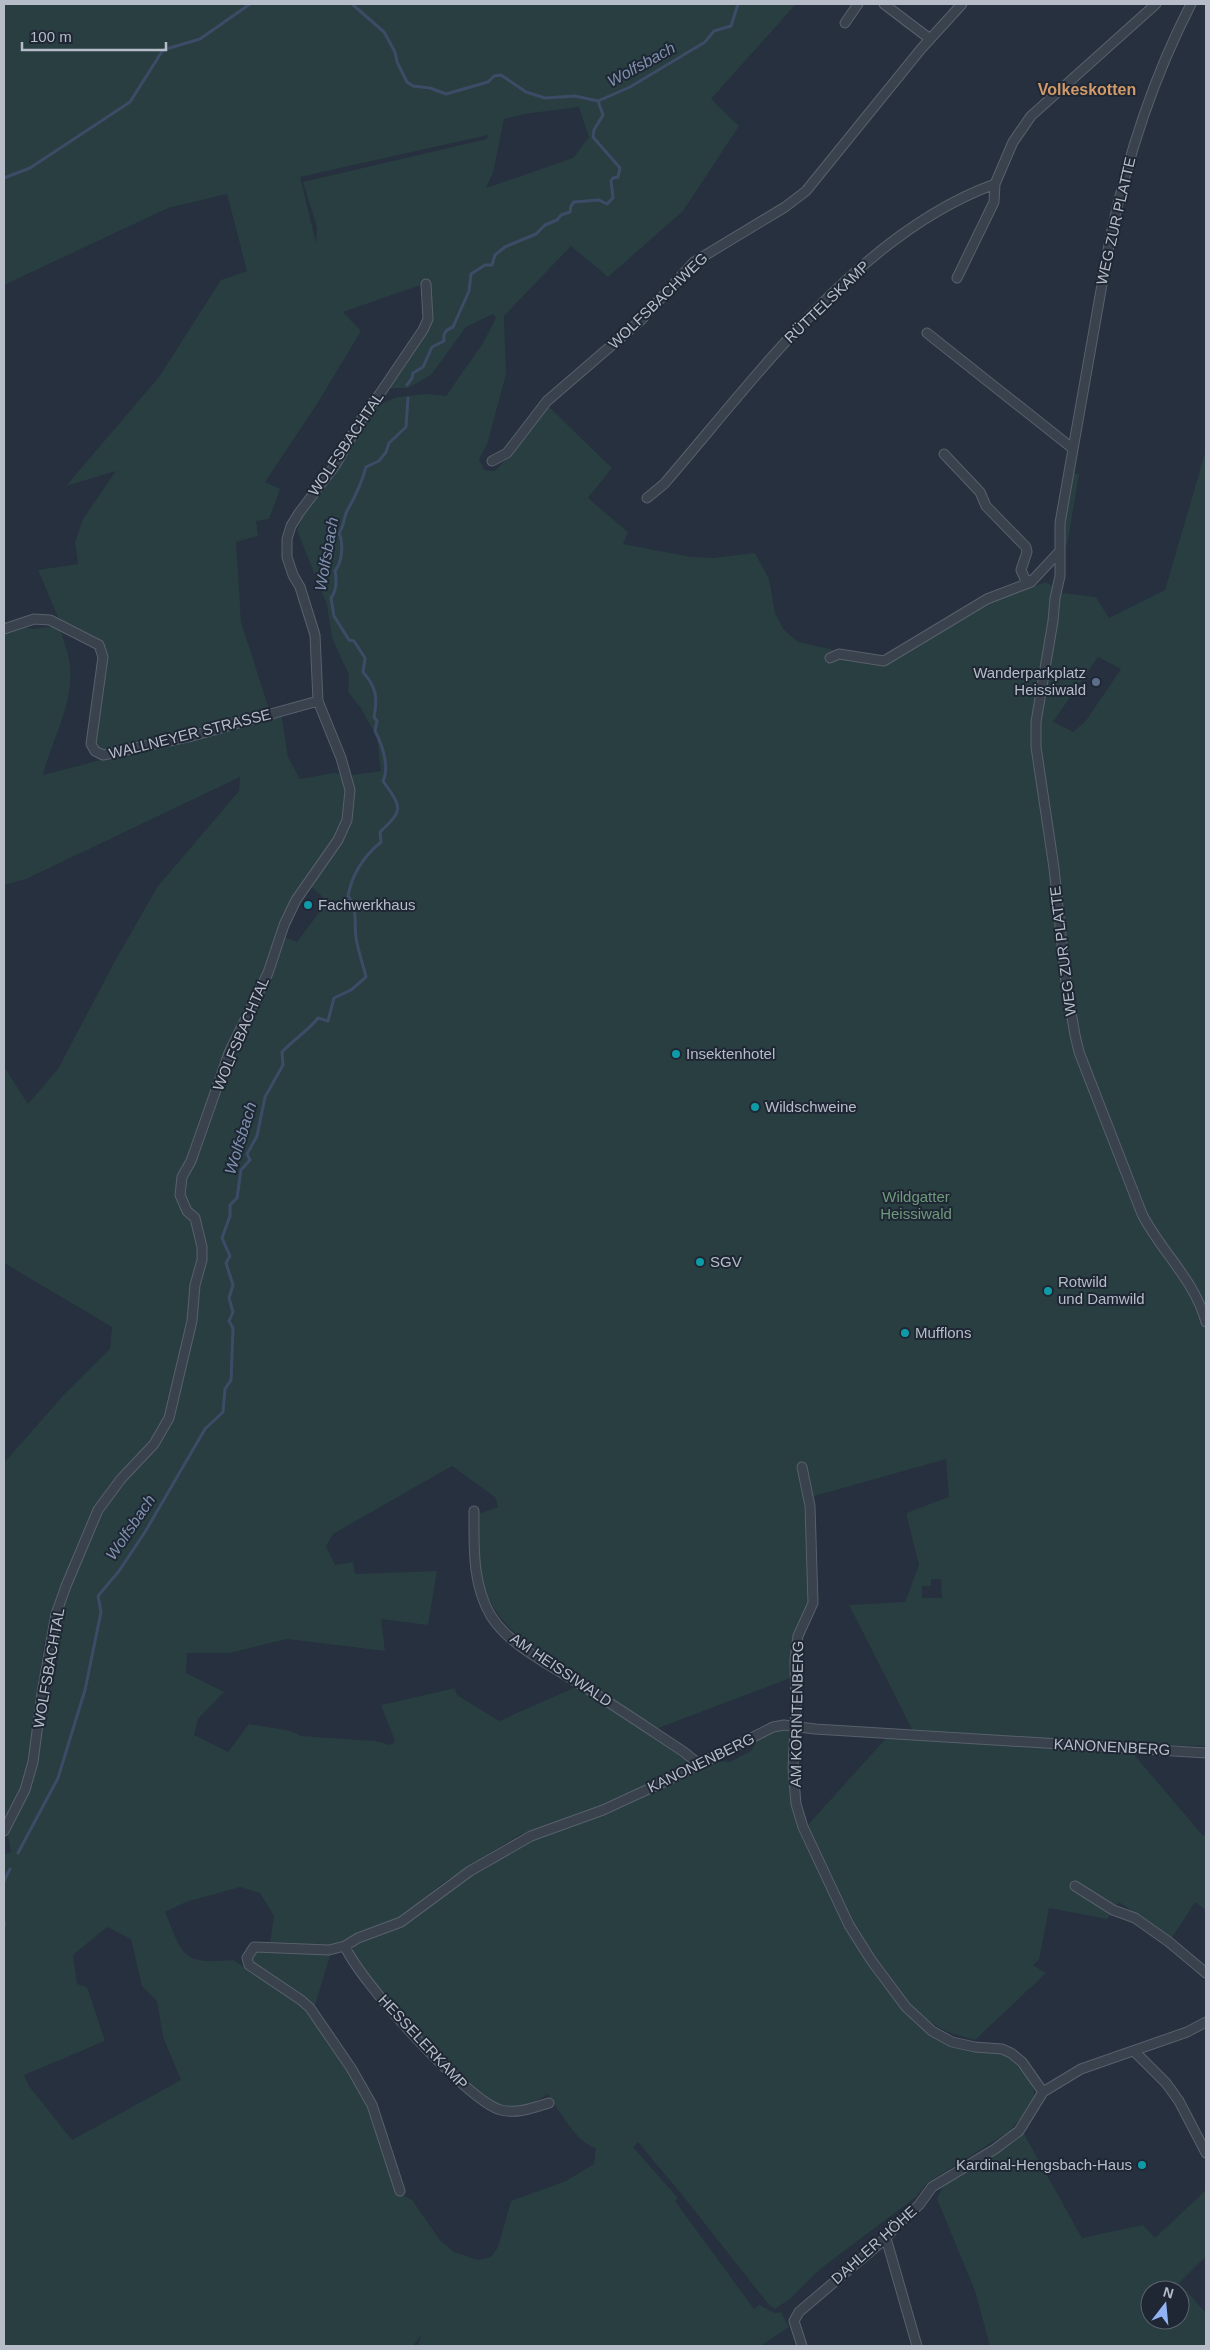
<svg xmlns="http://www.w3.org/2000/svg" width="1210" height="2350" font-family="Helvetica,sans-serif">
<rect width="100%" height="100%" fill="#26303e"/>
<path fill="#293e40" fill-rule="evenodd" d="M4,4H796L711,99L739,126L683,211L608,277L571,246L504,316L506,374L487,445L479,459L484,470L495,471L518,446L548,406L612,468L588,498L628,532L623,544L691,557L712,558L755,553L769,579L775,613L783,629L798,642L839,651L838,658L884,666L990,601L1046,582L1062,593L1096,597L1109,618L1165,590L1206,450V1746L1108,1743L913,1731L849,1605L905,1602L919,1565L906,1513L949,1497L946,1459L804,1499L810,1606L793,1677L648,1732L684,1757L688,1764L673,1774L602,1805L551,1826L521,1834L444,1882L398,1919L333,1946L315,2005L309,2011L343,2057L342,2064L353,2081L363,2092L399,2193L412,2200L440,2240L454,2252L478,2260L491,2257L498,2247L511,2201L566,2181L594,2164L596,2148C577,2144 559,2110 548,2094C535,2102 521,2110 505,2106C464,2097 380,1990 352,1955L354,1946L409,1923L441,1897L482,1868L519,1846L606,1812L717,1761L730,1762L751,1751L758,1739L775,1730L788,1731L790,1733L791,1787L795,1817L831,1894L884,1983L952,2045L1001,2052L1017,2062L1028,2074L1034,2091V2097L1023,2115L1010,2131L927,2183L916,2197L820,2269L791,2298L775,2309L769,2305L683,2196L638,2142L633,2147L678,2198L675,2201L754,2309L759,2305L775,2313L781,2312L789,2327L760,2346H418L421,2335L413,2346H4V1855L11,1852L7,1831L27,1795L37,1764L46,1695L53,1683L60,1645L44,1641L28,1770L23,1786L4,1820V1463L61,1398L110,1349L112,1327L4,1263V1067L28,1104L58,1069L116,959L158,886L239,791L240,777L26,879L4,885V632L19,626L33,629L53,626L60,628C63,640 69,653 70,666C74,704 52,739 43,775L281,713L288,757L300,779L334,773L352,775L381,771L377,737L360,707L348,692L349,675L332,638L327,605L297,530L306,509L338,469L373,408L397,397L427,394L446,396L483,343L496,318L493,314L466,327L431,375L408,388H389L429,329V282L343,312L361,331L317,404L265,482L280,489L269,519L256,521L258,536L236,542L241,622L270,712L107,753L99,750L93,743L105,656V647L102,643L60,622L38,570L78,564L75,543L83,519L116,471L66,486L159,377L221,280L247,271L227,194L168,208L4,285ZM579,107L589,137L573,158L486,188L493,173L504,119L524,114ZM488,135L487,139L303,182L317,227L316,243L300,177ZM1098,657L1121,669L1085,722L1073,732L1053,722ZM304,881L324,898L320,904L323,907L297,942L277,934L284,912ZM452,1466L495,1497L498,1507L479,1514C479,1529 478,1545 479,1560C484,1625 537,1652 585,1683L499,1721L457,1695L455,1688L381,1705L395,1741L390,1745L375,1741L301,1736L291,1731L249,1724L228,1752L194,1735L198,1719L224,1692L186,1673L187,1653H230L287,1639L385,1651L381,1619L428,1625L437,1571L355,1574L353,1562L335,1565L326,1546L333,1534ZM931,1579H941L942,1598H922V1586H931ZM240,1887L260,1893L274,1916L269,1950L255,1949L246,1969L234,1960C182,1964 184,1958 165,1912L186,1902ZM107,1927L131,1939L142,1986L157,2001L163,2037L181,2080L72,2140L29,2086L24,2075L105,2041L87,1987L77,1984L73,1955Z
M1073,473L1079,474L1067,546L1064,543V524Z
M888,1736L1131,1751L1203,1836L1206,1834V1910L1195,1902L1171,1939L1119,1902L1107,1919L1049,1908L1039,1960L1033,1965L1046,1973L975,2040C966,2037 955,2035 946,2031C874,1994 839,1896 806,1827Z
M1024,2134L1082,2238L1143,2225L1155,2238L1206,2190V2256L1179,2283L1206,2313V2346H990L975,2291L937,2199L944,2184ZM1150,2290H1180V2320H1150Z"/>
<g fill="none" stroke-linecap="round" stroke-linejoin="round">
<path stroke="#3c4c66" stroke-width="3" d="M352,4L384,32L395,52L397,62L407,82L413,86L430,88L446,94L488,82L494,76L501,75L526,92L545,98L575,96L598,101
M598,101L630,87L705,42L714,31L731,26L738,4
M4,178L30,168L130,102L163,50L200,39L250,4
M407,385L412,378L413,373L423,367L432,347L444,341C443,332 446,330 453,327L469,291L471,274L485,265H492L495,255L505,247L536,234L545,225L557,220L561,215L570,212L571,206L574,202L599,200L607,204L613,198L611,181L613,178L618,177L620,168L593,137L594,130L603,115L598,101
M18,1853L58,1778L85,1690L101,1612L98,1596L119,1571L145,1532L205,1429L223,1412L225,1389L231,1380L233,1328L229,1321L233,1312L229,1298L233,1285L226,1263L230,1256L222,1238L230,1216V1205L237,1198L241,1170L250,1160L247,1154L257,1136L265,1097L283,1065L282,1052C294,1039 308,1031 318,1018L328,1021L334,998L351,990L366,977C363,964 358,951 356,938C354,923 358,909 348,896C352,874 364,856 381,842L380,832C405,809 401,807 383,781C390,767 382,744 375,731L377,721L374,717C378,697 376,687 363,672L365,658L354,641L349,640L334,616L331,598C337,590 337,581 335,571C342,562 344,544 339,533C345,525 343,518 347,511C355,497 362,482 366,467L379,461L386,452L389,443L406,427L408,398
M4,1881L10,1869
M4,1922V1926"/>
<defs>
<path id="street" d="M884,4L930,39
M1191,4C1153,78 1127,158 1110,239L1060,523V576L1055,598L1053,621L1036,722V747L1054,868L1066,983L1075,1035L1079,1052L1142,1214C1162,1253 1194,1279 1206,1322
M845,23L858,4
M957,278L994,202L995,184
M927,333L1072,448
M944,454L980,492L986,506L1026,547L1027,552L1021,570L1025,579L1031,582
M492,461L507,453L547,401L641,320L694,262L785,207L806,191L921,49L962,4
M647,498L664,484C756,378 859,233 995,184L1013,142L1031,116L1156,4
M4,629L34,619L50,620L99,645L103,657L91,744L95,751L103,755L192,736L318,701
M830,658L839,654L884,661L987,599L1031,582L1059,552
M802,1467L810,1506L813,1603L798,1636L795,1660L796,1708L793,1768L796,1804L803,1827L849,1925L871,1960L906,2007L932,2031L952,2042L975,2047L1002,2049L1011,2053L1022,2062L1043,2092
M474,1511C474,1547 472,1584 491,1616C510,1646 549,1664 578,1683C614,1705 649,1729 684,1752L699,1764
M4,1831L25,1790L33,1762L42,1693L56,1614L66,1586L98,1510L121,1479L154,1444L169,1418L192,1321L195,1285L202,1260V1247L195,1218L187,1211L180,1195L182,1177L191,1161L229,1053L268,973L284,925L296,900L338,840L347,820L350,790L341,758L318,701L315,635L300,587L293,575L287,557V539L291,526L299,513L336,464L366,411L379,395L423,330L428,319L426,284
M1075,1886L1113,1910L1135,1918L1169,1942L1206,1973
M345,1946C357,1978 469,2103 501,2110C518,2114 532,2108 549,2103
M1134,2051L1166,2083L1179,2101L1206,2153
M400,2191L372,2105L351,2068L310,2008L301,2000L249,1965L247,1958L254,1947L329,1950L345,1946L358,1938L401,1922L470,1871L531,1836L603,1810L666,1781L773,1727L784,1725L815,1729L1206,1753
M886,2238L917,2346
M802,2346L794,2321L799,2312L886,2238L897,2225L919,2205L932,2187L995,2149L1019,2131L1043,2092L1081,2069L1187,2032L1206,2022"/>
</defs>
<use href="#street" stroke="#58606c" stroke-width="11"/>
<use href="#street" stroke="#3a424e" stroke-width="9"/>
</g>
<circle fill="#5c6f8a" stroke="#1f2734" stroke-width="2" cx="1096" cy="682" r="5"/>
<g fill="#0f9aa8" stroke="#1f2734" stroke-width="2">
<circle cx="308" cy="905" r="5"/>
<circle cx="676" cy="1054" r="5"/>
<circle cx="755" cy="1107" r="5"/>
<circle cx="700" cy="1262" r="5"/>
<circle cx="1048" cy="1291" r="5"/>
<circle cx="905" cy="1333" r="5"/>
<circle cx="1142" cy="2165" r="5"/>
</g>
<g text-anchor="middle" stroke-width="4" stroke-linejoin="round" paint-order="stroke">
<g font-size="15" fill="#b6bdc9" stroke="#1f2734">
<text transform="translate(1116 221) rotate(-77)" y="5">WEG ZUR PLATTE</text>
<text transform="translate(658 301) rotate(-44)" y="5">WOLFSBACHWEG</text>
<text transform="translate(827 302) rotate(-44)" y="5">RÜTTELSKAMP</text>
<text transform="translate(346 444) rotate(-56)" y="5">WOLFSBACHTAL</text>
<text transform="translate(190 734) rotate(-14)" y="5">WALLNEYER STRASSE</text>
<text transform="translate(1063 951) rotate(-97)" y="5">WEG ZUR PLATTE</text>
<text transform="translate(241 1034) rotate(-67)" y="5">WOLFSBACHTAL</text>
<text transform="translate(49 1668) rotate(-80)" y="5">WOLFSBACHTAL</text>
<text transform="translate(561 1670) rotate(34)" y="5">AM HEISSIWALD</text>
<text transform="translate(797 1714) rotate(-89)" y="5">AM KORINTENBERG</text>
<text transform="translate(1112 1747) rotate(3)" y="5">KANONENBERG</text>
<text transform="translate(701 1763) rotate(-26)" y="5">KANONENBERG</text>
<text transform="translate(423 2042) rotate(47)" y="5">HESSELERKAMP</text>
<text transform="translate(874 2245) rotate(-42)" y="5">DAHLER HÖHE</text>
</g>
<g font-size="15" fill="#b6bdc9" stroke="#1f2734" text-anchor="start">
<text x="1086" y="678" text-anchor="end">Wanderparkplatz<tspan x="1086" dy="17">Heissiwald</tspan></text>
<text x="318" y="910">Fachwerkhaus</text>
<text x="686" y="1059">Insektenhotel</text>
<text x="765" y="1112">Wildschweine</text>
<text x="710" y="1267">SGV</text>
<text x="1058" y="1287">Rotwild<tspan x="1058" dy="17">und Damwild</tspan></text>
<text x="915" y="1338">Mufflons</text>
<text x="1132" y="2170" text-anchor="end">Kardinal-Hengsbach-Haus</text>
</g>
<g font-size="15" fill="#6e997a" stroke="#1f2734">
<text x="916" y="1202">Wildgatter<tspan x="916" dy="17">Heissiwald</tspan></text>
</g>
<g font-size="16" font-style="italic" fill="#7f92af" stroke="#1f2734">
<text transform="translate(641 64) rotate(-29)" y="6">Wolfsbach</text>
<text transform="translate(326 554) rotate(-80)" y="6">Wolfsbach</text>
<text transform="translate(240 1138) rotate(-73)" y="6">Wolfsbach</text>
<text transform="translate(130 1527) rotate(-56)" y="6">Wolfsbach</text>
</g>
<g font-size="16" font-weight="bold" fill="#d19a6a" stroke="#1f2734">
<text x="1087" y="95">Volkeskotten</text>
</g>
</g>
<rect width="1210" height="2350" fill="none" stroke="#b6bdc9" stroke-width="10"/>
<g transform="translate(1165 2305) rotate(16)"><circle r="24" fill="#1f2734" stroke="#5b6370"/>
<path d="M0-4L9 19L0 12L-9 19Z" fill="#91b3f4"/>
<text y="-8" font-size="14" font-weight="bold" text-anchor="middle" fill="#b6bdc9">N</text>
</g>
<path d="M22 42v8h144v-8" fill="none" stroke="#b6bdc9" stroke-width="2.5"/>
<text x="30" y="42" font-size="15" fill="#b6bdc9" stroke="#1f2734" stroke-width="4" paint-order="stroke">100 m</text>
</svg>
